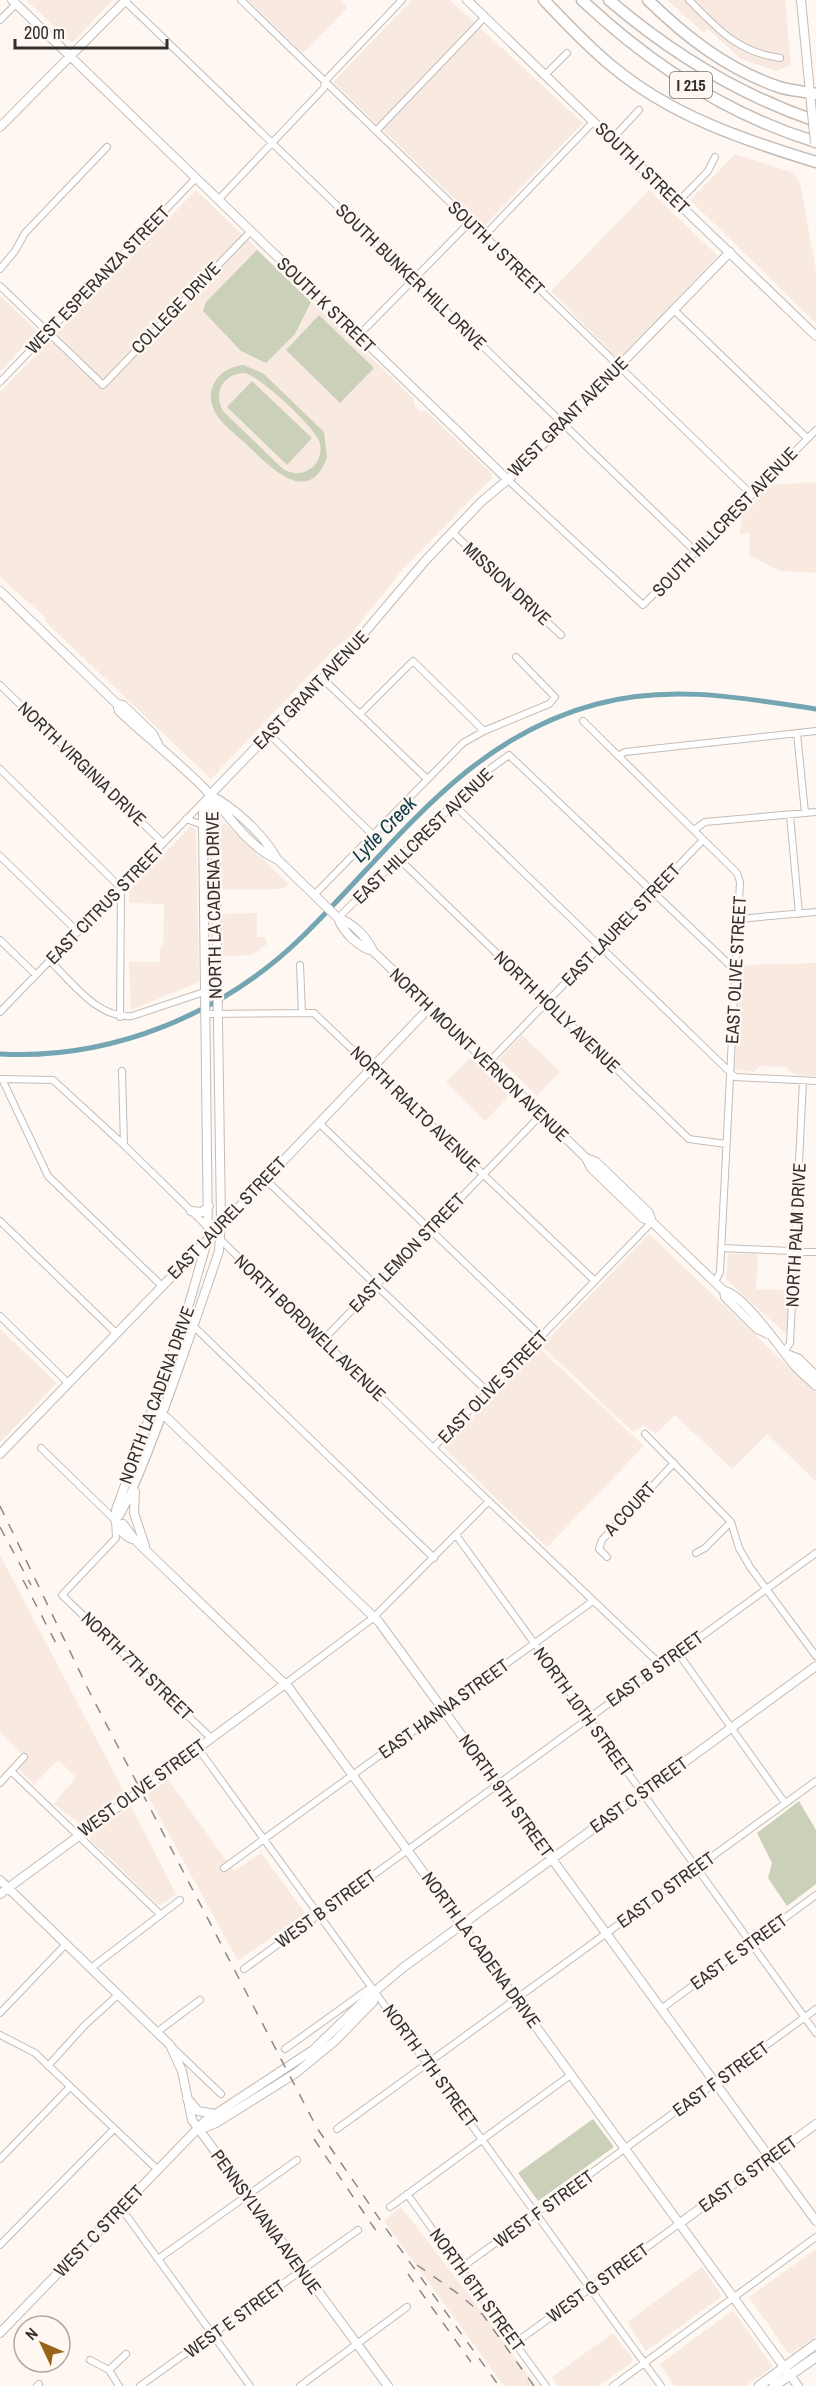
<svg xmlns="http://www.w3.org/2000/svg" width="816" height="2386" font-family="'Archivo Narrow',sans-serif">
<rect width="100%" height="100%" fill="#fff7f2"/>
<path fill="#f8eae0" d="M26,0H113L72,43Z
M248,0H340L347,8L303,53Z
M412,0H450L583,123L486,224H481L333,82Z
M667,0H785L791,65L776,71L741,59L708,29L704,33Z
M735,154L794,173L800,183L816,270V323L690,200Z
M196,190L414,399V405L420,411H426L492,474V478L403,569L348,638L335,648L211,779L46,622L45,617L0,577V392Z
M649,190L718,256L619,360L551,291Z
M0,295L37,332L0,372Z
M816,482V573L780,571L749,555L750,533L740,534L742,513L770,485Z
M225,823L289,884L287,886L281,889L222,890L221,838L222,825Z
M191,826L196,830L199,982L131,1010L129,962H160V948L163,947L164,904L129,903V891Z
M257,913V937H265L267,944L252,955L223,956L222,914Z
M816,963V1076L795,1075L786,1067L761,1066L753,1072L735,1069L741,965Z
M522,1035L560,1072L537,1096L499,1059Z
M470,1058L509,1096L485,1121L446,1082Z
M649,1234L816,1393V1482L767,1434L732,1469L675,1415L656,1434L643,1425L633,1432L542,1346Z
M728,1253L758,1254L756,1289L789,1290L787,1335L726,1279Z
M0,1329L57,1383L0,1442Z
M539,1348L644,1446L547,1547L444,1448Z
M0,1555L124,1792L80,1824L54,1804L76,1777L58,1760L34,1785L19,1769L27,1759L0,1732Z
M168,1780L234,1871L261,1853L305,1913L238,1961L147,1794Z
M131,1806L176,1894L159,1906L90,1839V1835Z
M401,2207L469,2295L536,2386H504L384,2221Z
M816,2249V2336L791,2354L788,2353L749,2297Z
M702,2267L722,2296L646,2351L627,2322Z
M733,2310L773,2367L746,2386H674L660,2364Z
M613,2333L633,2359L632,2362L599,2386H558L552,2377Z"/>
<path fill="#cad1b8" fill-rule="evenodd" d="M257,250L311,302L295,334L266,363L241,351L203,311L206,302Z
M319,315L374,368L340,403L286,350Z
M244,365L264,374L324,432L327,457C309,510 267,464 245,443C235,434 220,423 214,410C203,387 222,366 244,365ZM244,373C259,375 314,426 319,441C323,451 319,463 310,469C301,475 292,474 283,469L223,411C213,393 223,374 244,373Z
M252,381L312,438L287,465L227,407Z
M799,1801L816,1830V1884L787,1906L768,1878L772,1863L757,1833Z
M593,2119L614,2147L538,2201L518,2173Z"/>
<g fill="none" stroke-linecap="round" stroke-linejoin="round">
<path stroke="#74a5b3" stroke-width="5" d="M0,1054C112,1060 223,1014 302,937C395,846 464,739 597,704C670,684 743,698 816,709"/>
<defs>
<path id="street" d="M241,0L752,495
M689,0C718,29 737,52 780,58
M125,1L696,552
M0,20L16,4
M545,75L567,53
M376,131L485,17
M612,139L639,110
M218,200L324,88L325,81L402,0
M678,202L708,171L715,157
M484,236L594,121
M0,269L15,251L25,233L107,147
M0,286L103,385L250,232
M674,310L807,438
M358,336L470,222
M0,382L196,178
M507,479L643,605L816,430
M452,532L561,635
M323,679L426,778
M0,685L163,843
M360,714L413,661L484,731
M583,721L737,873L740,882L720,1272L715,1282
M797,733L805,813
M269,734L373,835
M618,756L625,752L816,731
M0,769L121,888L120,1017
M453,804L735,1077L816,1081
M790,815L799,914
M186,819L203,825
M694,830L705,822L816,812
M0,856L78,932
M399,859L689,1139L726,1144
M314,895L463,743L484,731L549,704L555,697L516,657
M338,918L487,771L509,755L736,971
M738,919L816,912
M0,940L36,975
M50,961C73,983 98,1019 132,1016L216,988
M300,965L302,1013
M0,1012L208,797
M206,1014L314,1013L595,1281
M488,1063L703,840
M122,1071L124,1145
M0,1079L53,1080L124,1145L433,1448L661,1665
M2,1079L48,1176L162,1286
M319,1123L541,1336
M265,1179L488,1392
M0,1221L116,1333
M721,1248L816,1252
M0,1316L68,1383
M185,1318L434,1558
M323,1340L541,1115
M785,1351L790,1343L803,1081
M645,1434L731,1522L739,1548L750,1567L816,1656
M41,1448L115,1520L116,1538L62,1595L211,1738
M433,1448L652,1222
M456,1535L816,2033
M696,1553L705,1548L731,1522
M607,1557L599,1549L602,1540L674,1463
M678,1653L785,1803
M285,1684L373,1618L489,1501
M197,1747L661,2386
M11,1771L161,1915
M0,1783L24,1757
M224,1868L593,1601
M91,1968L180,1900
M244,1969L816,1553
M661,2009L816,1895
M0,2013L66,1944
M157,2032L200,2000
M0,2035L35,2053L158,2170
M173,2048L221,2094
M285,2049L367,1990L375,1992
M48,2066L85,2025L119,1994
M337,2129L816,1781
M0,2159L70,2087
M407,2194L546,2386
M390,2207L572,2074
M121,2208L250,2386
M0,2245L114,2129
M158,2259L297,2160
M461,2268L816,2009
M515,2343L680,2223
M90,2360L109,2370L119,2386
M109,2370L126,2354
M37,2386L39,2384
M140,2386L358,2230
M300,2386L407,2307
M613,2386L816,2237"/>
<path id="secondary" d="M12,0L507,479
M467,0L816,336
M801,0L811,103
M0,127L126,0
M0,591L117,704L123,705L153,734L158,744
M117,704L119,711C147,737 177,761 204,788C226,811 246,845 276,859
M210,795C234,807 264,835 277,859L338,918C343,932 358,947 373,951
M338,918C352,922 367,937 373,951L586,1158L591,1168L643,1218L652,1222L724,1291C742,1292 782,1351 795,1366C801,1373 809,1379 816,1386
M586,1158L596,1162L649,1213L652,1222
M191,1211L202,1212L209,1206
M219,1228L430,1007
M724,1291L725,1297L757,1329L768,1334
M789,1355L799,1359L816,1376
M152,1410L166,1417L379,1622L816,2221
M0,1454L208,1239
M135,1492L134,1513L145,1546
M115,1520C133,1509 207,1286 219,1251L221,1220L215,820L210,795
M123,1524L135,1540L289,1688L798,2386
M135,1540C121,1536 114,1523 116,1510L185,1318L208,1238L203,825V812L210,795L348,652L425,561L481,502L512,476L730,252
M0,1880L170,2045L182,2071L192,2120L388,2386
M0,1894L285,1684
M187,2098L198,2111L215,2114
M199,2130L216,2123L296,2073L335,2041L367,2008L373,2002L375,1992
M680,2223L816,2124
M0,2333L205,2121L313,2050L368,1997L404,1967L816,1666"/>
<path id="primary" d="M759,2386L816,2344
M774,2386L816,2357"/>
<path id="highway" d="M544,0C566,23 588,47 613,67C672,116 744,140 816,162
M582,0C649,63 728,115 816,142
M609,0C671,53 739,95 816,121
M648,0C687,38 727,69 779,87C791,91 804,91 816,94"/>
</defs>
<use href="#street" stroke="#c3bcb7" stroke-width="8"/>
<use href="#secondary" stroke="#c3bcb7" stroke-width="10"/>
<use href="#primary" stroke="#c3bcb7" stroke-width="11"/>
<use href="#highway" stroke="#c3bcb7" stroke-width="13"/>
<use href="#street" stroke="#fff" stroke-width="6"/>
<use href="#secondary" stroke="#fff" stroke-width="8"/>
<use href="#primary" stroke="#fff" stroke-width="9"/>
<use href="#highway" stroke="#fff" stroke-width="10"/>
<path stroke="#8d8885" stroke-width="1.5" stroke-dasharray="10 10" stroke-linecap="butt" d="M0,1506L90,1693L317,2128L396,2243L499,2386
M0,1527L31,1585
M23,1580L59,1649
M314,2139L381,2238
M417,2265L460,2295L483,2315L534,2386
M408,2274L471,2362"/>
<defs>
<path id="secondary-bridge" d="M811,103L815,143"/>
</defs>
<use href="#secondary-bridge" stroke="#c3bcb7" stroke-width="10" stroke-linecap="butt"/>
<use href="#secondary-bridge" stroke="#fff" stroke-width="8"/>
</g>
<g text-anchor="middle" stroke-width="5" stroke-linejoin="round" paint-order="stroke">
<rect fill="#fff7f2" stroke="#706c69" stroke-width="1.5" x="670" y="72" width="42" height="26" rx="4.5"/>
<g font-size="16" font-weight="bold" fill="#33302e">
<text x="691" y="91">I 215</text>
</g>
<g font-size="18" fill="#33302e" stroke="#fff7f2">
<text transform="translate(642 168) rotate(44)" y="6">SOUTH I STREET</text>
<text transform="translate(496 248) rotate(44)" y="6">SOUTH J STREET</text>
<text transform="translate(411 277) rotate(44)" y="6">SOUTH BUNKER HILL DRIVE</text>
<text transform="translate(98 280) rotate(-46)" y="6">WEST ESPERANZA STREET</text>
<text transform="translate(326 305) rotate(44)" y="6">SOUTH K STREET</text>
<text transform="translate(176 308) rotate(-46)" y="6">COLLEGE DRIVE</text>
<text transform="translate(568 417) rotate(-45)" y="6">WEST GRANT AVENUE</text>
<text transform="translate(725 522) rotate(-46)" y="6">SOUTH HILLCREST AVENUE</text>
<text transform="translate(507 584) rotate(43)" y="6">MISSION DRIVE</text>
<text transform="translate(311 690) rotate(-46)" y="6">EAST GRANT AVENUE</text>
<text transform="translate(82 764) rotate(44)" y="6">NORTH VIRGINIA DRIVE</text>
<text transform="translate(423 836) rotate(-44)" y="6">EAST HILLCREST AVENUE</text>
<text transform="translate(105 904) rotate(-46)" y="6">EAST CITRUS STREET</text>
<text transform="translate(214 905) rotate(-91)" y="6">NORTH LA CADENA DRIVE</text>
<text transform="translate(621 925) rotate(-46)" y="6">EAST LAUREL STREET</text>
<text transform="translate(736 970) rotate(-87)" y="6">EAST OLIVE STREET</text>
<text transform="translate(557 1012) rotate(44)" y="6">NORTH HOLLY AVENUE</text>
<text transform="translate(479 1055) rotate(44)" y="6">NORTH MOUNT VERNON AVENUE</text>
<text transform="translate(415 1109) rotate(44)" y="6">NORTH RIALTO AVENUE</text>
<text transform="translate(227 1218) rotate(-46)" y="6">EAST LAUREL STREET</text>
<text transform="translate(796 1235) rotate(-87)" y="6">NORTH PALM DRIVE</text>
<text transform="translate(407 1253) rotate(-46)" y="6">EAST LEMON STREET</text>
<text transform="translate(310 1328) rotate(44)" y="6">NORTH BORDWELL AVENUE</text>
<text transform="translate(493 1387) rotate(-46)" y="6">EAST OLIVE STREET</text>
<text transform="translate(157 1395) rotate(-70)" y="6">NORTH LA CADENA DRIVE</text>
<text transform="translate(630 1509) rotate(-47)" y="6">A COURT</text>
<text transform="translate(137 1666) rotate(44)" y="6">NORTH 7TH STREET</text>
<text transform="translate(655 1669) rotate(-36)" y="6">EAST B STREET</text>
<text transform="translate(444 1709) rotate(-36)" y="6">EAST HANNA STREET</text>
<text transform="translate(583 1712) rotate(54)" y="6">NORTH 10TH STREET</text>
<text transform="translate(142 1788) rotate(-36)" y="6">WEST OLIVE STREET</text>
<text transform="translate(639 1795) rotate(-36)" y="6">EAST C STREET</text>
<text transform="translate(506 1796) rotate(54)" y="6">NORTH 9TH STREET</text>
<text transform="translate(666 1890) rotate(-36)" y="6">EAST D STREET</text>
<text transform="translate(326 1909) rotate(-36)" y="6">WEST B STREET</text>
<text transform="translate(481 1950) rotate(54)" y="6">NORTH LA CADENA DRIVE</text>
<text transform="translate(739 1952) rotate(-36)" y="6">EAST E STREET</text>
<text transform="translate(430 2066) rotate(54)" y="6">NORTH 7TH STREET</text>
<text transform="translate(721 2079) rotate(-36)" y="6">EAST F STREET</text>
<text transform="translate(748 2174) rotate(-36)" y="6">EAST G STREET</text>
<text transform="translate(544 2209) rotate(-36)" y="6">WEST F STREET</text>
<text transform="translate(266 2222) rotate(54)" y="6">PENNSYLVANIA AVENUE</text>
<text transform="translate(99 2231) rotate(-46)" y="6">WEST C STREET</text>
<text transform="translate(598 2283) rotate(-36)" y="6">WEST G STREET</text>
<text transform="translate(477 2290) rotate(54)" y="6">NORTH 6TH STREET</text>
<text transform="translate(235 2319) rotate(-36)" y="6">WEST E STREET</text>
</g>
<g font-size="20" font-style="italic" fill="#0c3b46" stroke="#fff7f2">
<text transform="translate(384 829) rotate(-46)" y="7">Lytle Creek</text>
</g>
</g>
<g transform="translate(42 2344) rotate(314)"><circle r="28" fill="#fff7f2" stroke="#ada7a4" stroke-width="1.5"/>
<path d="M0-4.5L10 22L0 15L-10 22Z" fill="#966517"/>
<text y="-9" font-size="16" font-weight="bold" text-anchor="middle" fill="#33302e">N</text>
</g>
<path d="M15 39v9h152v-9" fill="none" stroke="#33302e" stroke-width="3"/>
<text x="24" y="39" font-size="18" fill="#33302e" stroke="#fff7f2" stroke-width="4.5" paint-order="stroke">200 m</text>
</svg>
